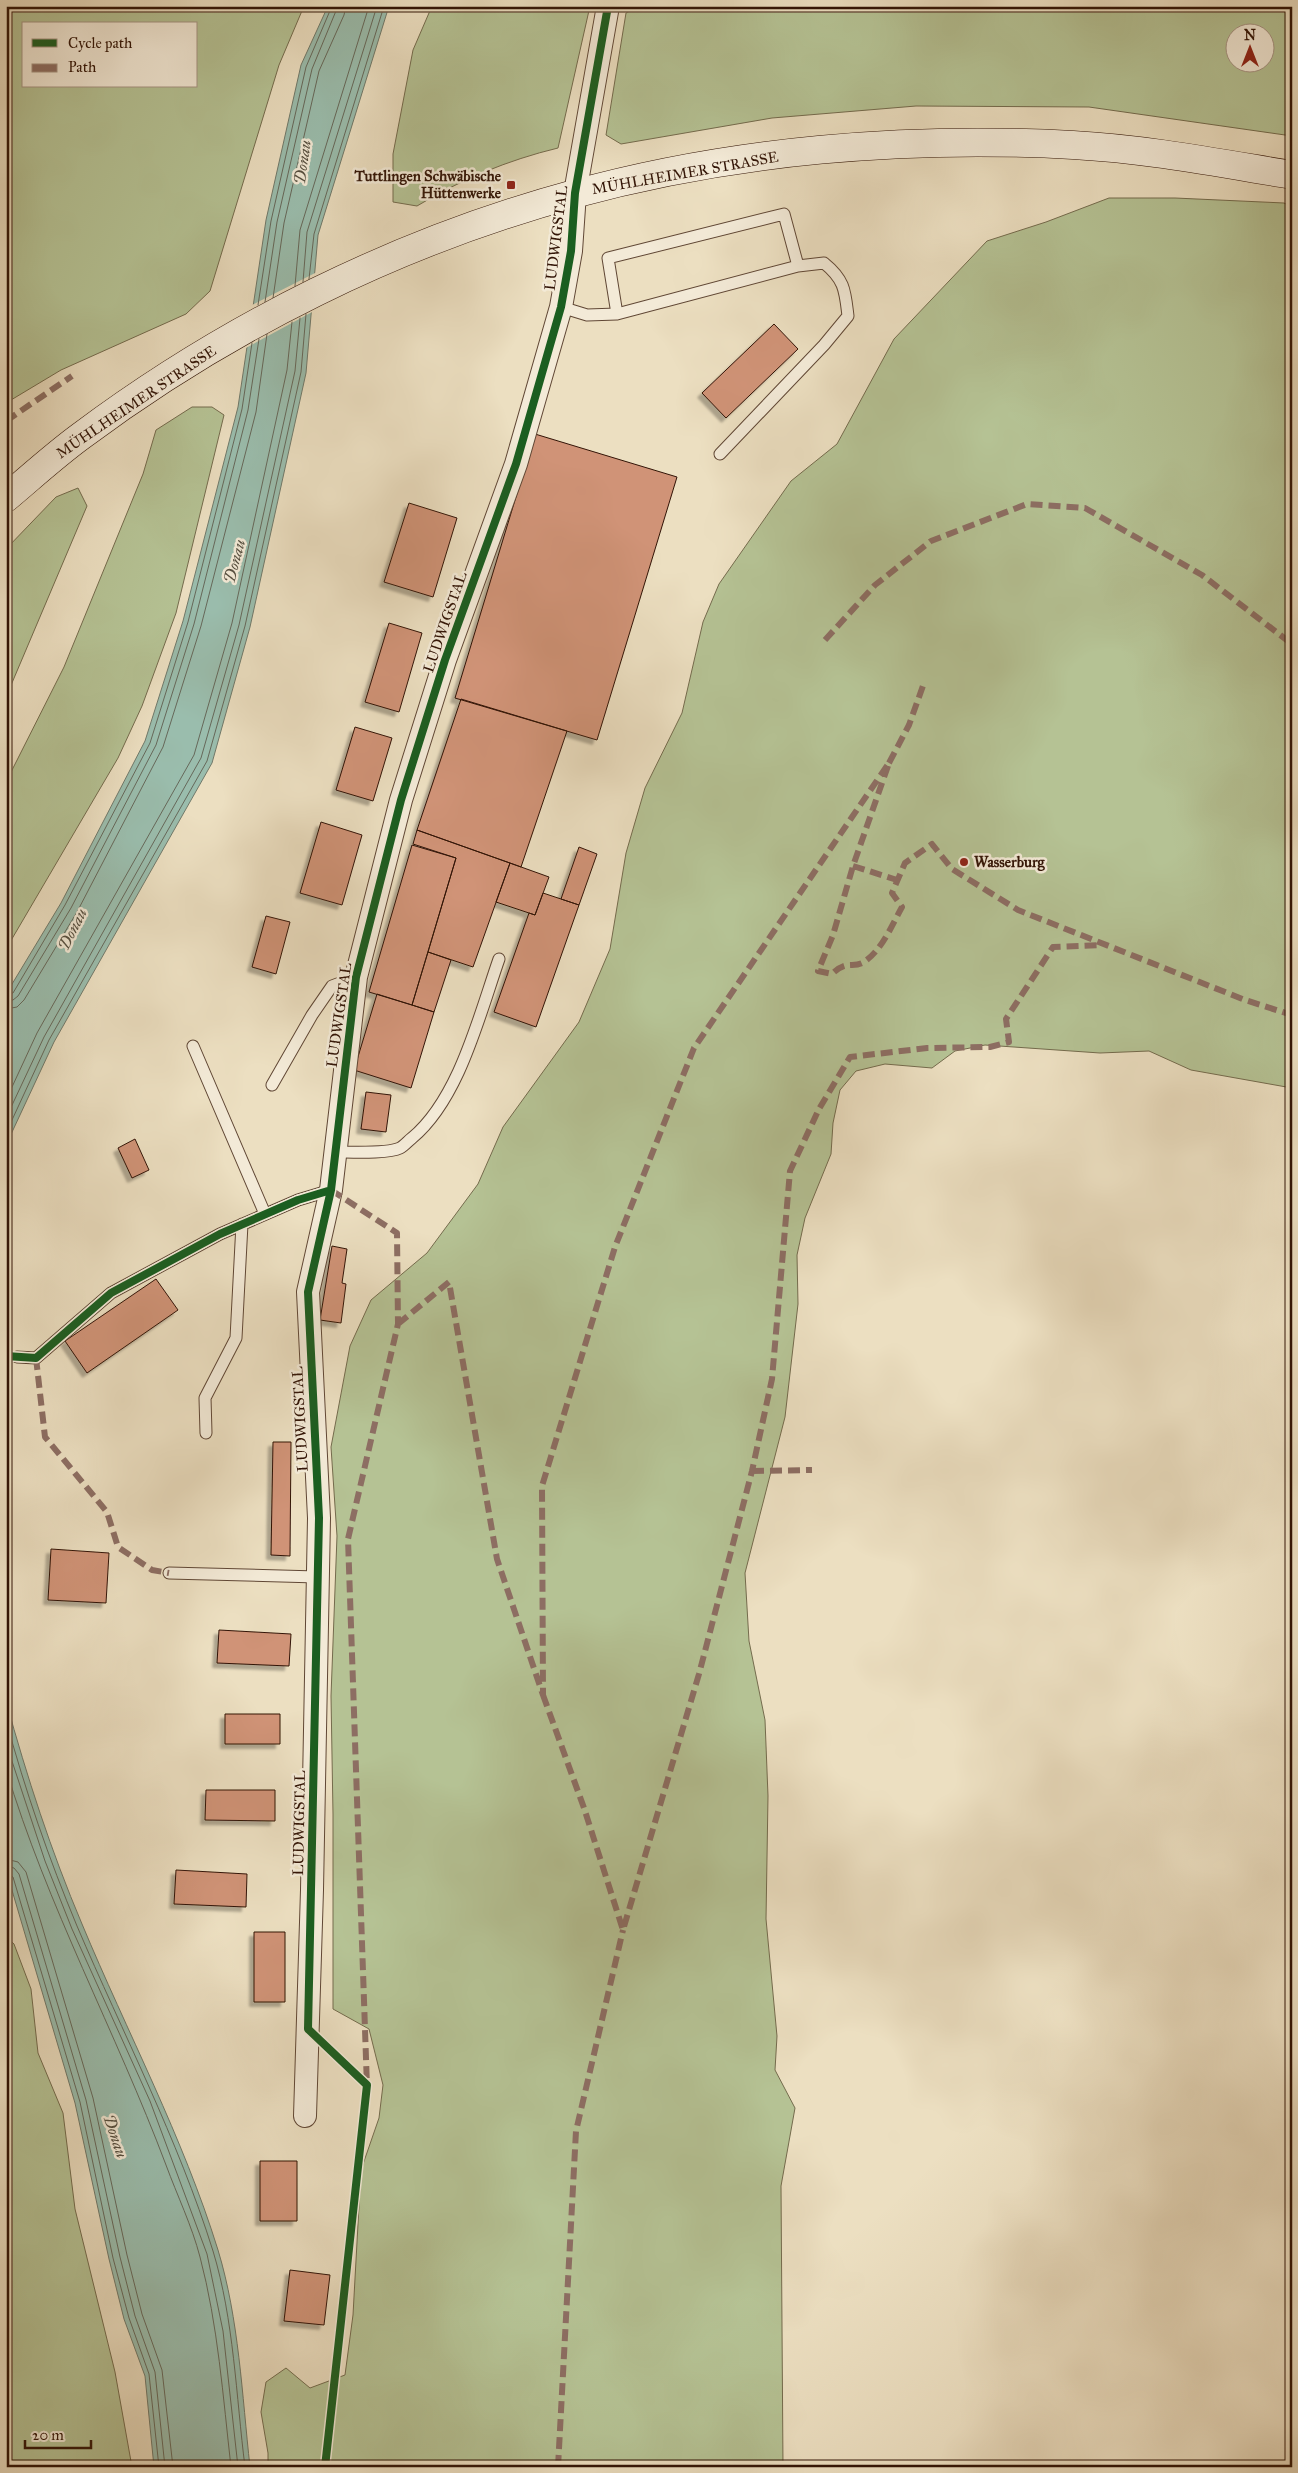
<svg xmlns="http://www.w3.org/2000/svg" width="1298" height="2473" font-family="'IM FELL Great Primer',serif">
<defs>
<filter id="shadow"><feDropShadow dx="-4.5" dy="4.5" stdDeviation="1" flood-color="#0004"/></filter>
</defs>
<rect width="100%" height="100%" fill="#ecdfc1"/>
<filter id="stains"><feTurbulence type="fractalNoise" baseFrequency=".004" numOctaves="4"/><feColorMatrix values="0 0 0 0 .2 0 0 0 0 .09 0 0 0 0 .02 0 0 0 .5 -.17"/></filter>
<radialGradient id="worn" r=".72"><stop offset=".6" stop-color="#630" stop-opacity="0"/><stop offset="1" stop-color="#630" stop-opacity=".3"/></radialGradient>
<path fill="#b5c294" stroke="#746b4d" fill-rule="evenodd" d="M6,6H304L279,65L210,291L186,314L61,370L6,403ZM24,24H196V86H24Z
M432,6H590L558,148C508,160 460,180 417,206L393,202V154L413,50Z
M639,6H1292V136L1089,107L916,106L772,118L621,144L606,135L626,13ZM1236,32H1266V62H1236Z
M1109,198H1175L1284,203L1292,207V1088L1191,1070L1149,1051L1100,1053L985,1045L955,1051L932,1068L885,1064L856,1071L840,1090L833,1123L831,1154L805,1218L797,1255L798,1304L785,1417L745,1573L749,1641L765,1720L768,1796L766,1919L777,2036L775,2070L795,2108L781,2186L783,2467H268V2453L261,2412L266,2382L286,2368L310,2388L345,2375L353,2315L361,2170L379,2118L383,2085L369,2029L333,2009V1814L331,1696L337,1536L331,1447L350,1346L371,1300L427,1253L478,1184L503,1127L579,1022L610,949L626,853L645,788L682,713L703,622L719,584L791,481L837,444L894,339L987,241L1046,222Z
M192,407H212L224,415L176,613L142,706L118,758L6,949V782L64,667L143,474L156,430Z
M78,488L87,506L6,697V549L56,497Z
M6,1936L14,1944L31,1989L38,2053L63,2113L75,2209L115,2372L132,2467H6Z"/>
<path fill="#9abdad" stroke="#70796a" d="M328,6H389L318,235L306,373L250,627L212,763L54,1042L6,1145V994L61,903L145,741L183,621L238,407L266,220L301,65Z
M6,1701C27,1777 51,1851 82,1924C127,2032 183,2137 218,2250C239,2319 242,2395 250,2467H154L145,2376L124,2319L109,2259L75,2103L6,1870Z"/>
<path fill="#ecdfc1" d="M317,272L314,311L244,349L250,306Z"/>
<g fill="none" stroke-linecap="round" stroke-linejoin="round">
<path stroke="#66685a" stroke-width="1" d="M309,279L314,234L384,6
M303,282L307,232L377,6
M295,286L300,230L369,6
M273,298L284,223L319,71L344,15L346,6
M265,302L277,222L312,69L338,6
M258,305L271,221L306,67L332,6
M6,995L13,993L65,905L150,743L188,622L242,409L252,343
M6,1002L13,1000L18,996L71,908L156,745L194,624L248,410L259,339
M6,1009L17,1007L24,1000L77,912L163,747L201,626L256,412L267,334
M6,1100L37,1033L194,755L232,623L287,370L292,322
M6,1118L44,1037L201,758L239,625L295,371L300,318
M6,1133L49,1040L207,761L245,626L301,372L306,314
M6,1720C25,1790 49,1859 77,1926C123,2034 178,2139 213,2251C234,2320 236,2396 245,2467
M6,1743L45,1861L72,1929L150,2101L207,2254L223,2331L238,2467
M6,1769C47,1906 116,2032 166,2165C177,2195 192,2226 200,2257C218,2325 223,2397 231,2467
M6,1859L18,1862L26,1872L93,2098L127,2255L142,2314L162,2370L173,2467
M6,1866L14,1868L19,1874L86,2100L120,2257L135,2316L155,2372L165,2467
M6,1873L13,1877L80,2102L113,2258L129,2318L149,2374L159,2467"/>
</g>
<path fill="#d09377" stroke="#321406" filter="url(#shadow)" d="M774,324L798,349L726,418L702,393Z
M535,434L677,477L597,740L455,698Z
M409,503L457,518L433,597L384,582Z
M389,623L422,633L399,712L365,702Z
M461,699L567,731L521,867L417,830Z
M355,727L392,738L373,801L336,790Z
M321,822L362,835L342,905L300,893Z
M417,830L510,863L473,967L428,952L456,858L413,844Z
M412,845L456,858L412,1005L369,992Z
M579,847L597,854L579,905L561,899Z
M510,863L549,877L535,915L496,902Z
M543,893L579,905L536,1027L494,1012L529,913L535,915Z
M266,916L290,922L276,974L252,967Z
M428,952L451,960L434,1012L412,1005Z
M377,994L434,1012L411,1088L354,1070Z
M366,1092L391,1095L386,1132L361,1129Z
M135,1139L149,1170L132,1178L118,1148Z
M332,1246L347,1249L342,1283L346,1284L341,1323L320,1320Z
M156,1279L178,1310L87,1373L65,1341Z
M273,1442H291L290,1556L271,1555Z
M51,1549L109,1553L106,1603L48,1600Z
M219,1630L291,1634L289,1666L217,1663Z
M225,1714H280V1744H225Z
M206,1790H275V1821L205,1820Z
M176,1870L247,1874L246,1907L174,1904Z
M254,1932H285V2002H254Z
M260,2161H297V2221H260Z
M290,2270L330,2275L324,2325L284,2321Z"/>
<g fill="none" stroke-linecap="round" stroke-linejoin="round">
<defs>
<path id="lane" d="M561,307L587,315L617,314L798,266L784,214L608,258L617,314
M720,454L824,345L848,316C845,291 845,280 824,263L798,266
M193,1046L265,1214
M272,1085L312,1015L332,986L356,977
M336,1152C350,1152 388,1154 400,1148C404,1146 408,1141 412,1138C459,1099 479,1016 499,959
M17,1357L36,1358L111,1293L220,1234L298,1200L331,1190
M206,1433L205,1398L236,1338L242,1224
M169,1573L317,1577"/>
<path id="street" d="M305,2116L312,1890L319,1518L308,1292L331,1190L356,977L401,800L445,660L516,464L561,307L571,251L575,193L608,6"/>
<path id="secondary" d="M6,498C31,477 55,455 81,436C227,327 397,242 574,194C734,150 907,136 1073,145C1147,149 1219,163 1292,175"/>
</defs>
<use href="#lane" stroke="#604735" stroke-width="13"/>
<use href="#street" stroke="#604735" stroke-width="24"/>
<use href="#secondary" stroke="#321406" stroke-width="29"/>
<use href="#lane" stroke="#f3ead7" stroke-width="11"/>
<use href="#street" stroke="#f3ead7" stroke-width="22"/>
<use href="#secondary" stroke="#f3ead7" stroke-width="28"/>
<path stroke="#8d6e63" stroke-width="6" stroke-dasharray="12 6" stroke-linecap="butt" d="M6,421L72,376
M825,640L875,585L931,541L1027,504L1085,508L1202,575L1292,644
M889,763L909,725L924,683
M853,866L897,880
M331,1190L397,1233L398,1324L348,1539L367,2087
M398,1324L449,1282L497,1559L543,1695L542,1486L615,1247L694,1048L889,763L853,866L833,935L818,971L832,974C848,959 852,969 864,962C882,950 892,925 902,907L892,893L905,863L932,844L952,869L1018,910L1245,1000L1292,1015
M36,1358L45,1437L107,1512L118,1547L152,1570L169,1573
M752,1471L812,1470
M543,1695L584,1808L623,1930L699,1674L752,1471L772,1379L790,1171L819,1109L850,1057L927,1048L990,1047L1009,1042L1006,1019L1053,947L1102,945
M558,2467L576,2131L623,1930"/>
<defs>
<path id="cycleway" d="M6,1356L36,1358L111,1293L220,1234L298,1200L331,1190
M325,2467L367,2085L308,2029L319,1518L308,1292L331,1190L356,977L401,800L445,660L516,464L561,307L571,251L575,193L608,6"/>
</defs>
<use href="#cycleway" stroke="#f3ead7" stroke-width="11"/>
<use href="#cycleway" stroke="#1b5e20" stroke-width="8"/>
</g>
<g fill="#8f2418" stroke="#f3ead7" stroke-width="2">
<rect x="506" y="180" width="10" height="10" rx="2.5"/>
<circle cx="964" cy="862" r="5"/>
</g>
<g text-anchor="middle" stroke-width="5" stroke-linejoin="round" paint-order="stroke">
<g font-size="15" fill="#321406" stroke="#f3ead7">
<text transform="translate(685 173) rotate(-10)" y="5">MÜHLHEIMER STRASSE</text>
<text transform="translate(556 238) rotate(-83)" y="5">LUDWIGSTAL</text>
<text transform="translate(136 402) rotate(-34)" y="5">MÜHLHEIMER STRASSE</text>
<text transform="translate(445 622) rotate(-71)" y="5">LUDWIGSTAL</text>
<text transform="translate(339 1015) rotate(-82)" y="5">LUDWIGSTAL</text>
<text transform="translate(300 1419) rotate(-93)" y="5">LUDWIGSTAL</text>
<text transform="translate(299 1823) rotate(-89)" y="5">LUDWIGSTAL</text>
</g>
<g font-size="15" font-weight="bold" fill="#321406" stroke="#f3ead7" text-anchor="end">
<text x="501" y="181">Tuttlingen Schwäbische<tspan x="501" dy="17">Hüttenwerke</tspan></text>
<text x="974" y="867" text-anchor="start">Wasserburg</text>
</g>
<g font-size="16" font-style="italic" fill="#564f40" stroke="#f3ead7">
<text transform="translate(302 162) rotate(-82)" y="6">Donau</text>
<text transform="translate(234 561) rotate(-75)" y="6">Donau</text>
<text transform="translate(72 929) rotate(-63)" y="6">Donau</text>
<text transform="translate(116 2136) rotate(71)" y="6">Donau</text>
</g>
</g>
<rect width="1298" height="2473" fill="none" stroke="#ecdfc1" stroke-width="25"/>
<rect x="8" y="8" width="1283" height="2458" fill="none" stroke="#321406" stroke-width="2.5"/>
<rect x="12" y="12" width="1273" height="2448" fill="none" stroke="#321406"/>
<rect x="22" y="22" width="175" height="65" fill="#f3ead7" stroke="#a69483"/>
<rect x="32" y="39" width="25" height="8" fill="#1b5e20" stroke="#a69483"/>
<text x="68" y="48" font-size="15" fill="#321406">Cycle path</text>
<rect x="32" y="64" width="25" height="8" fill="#8d6e63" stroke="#a69483"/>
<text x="68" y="72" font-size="15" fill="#321406">Path</text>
<g transform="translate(1250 48)"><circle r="24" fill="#f3ead7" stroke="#a69483"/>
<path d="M0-4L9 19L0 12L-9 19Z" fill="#8f2418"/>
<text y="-8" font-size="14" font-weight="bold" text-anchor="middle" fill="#321406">N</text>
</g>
<path d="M25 2440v8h66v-8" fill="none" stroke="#321406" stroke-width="2.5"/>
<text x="32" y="2440" font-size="15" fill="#321406" stroke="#f3ead7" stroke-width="4" paint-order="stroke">20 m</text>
<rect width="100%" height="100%" filter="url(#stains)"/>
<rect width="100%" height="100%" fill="url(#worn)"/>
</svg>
